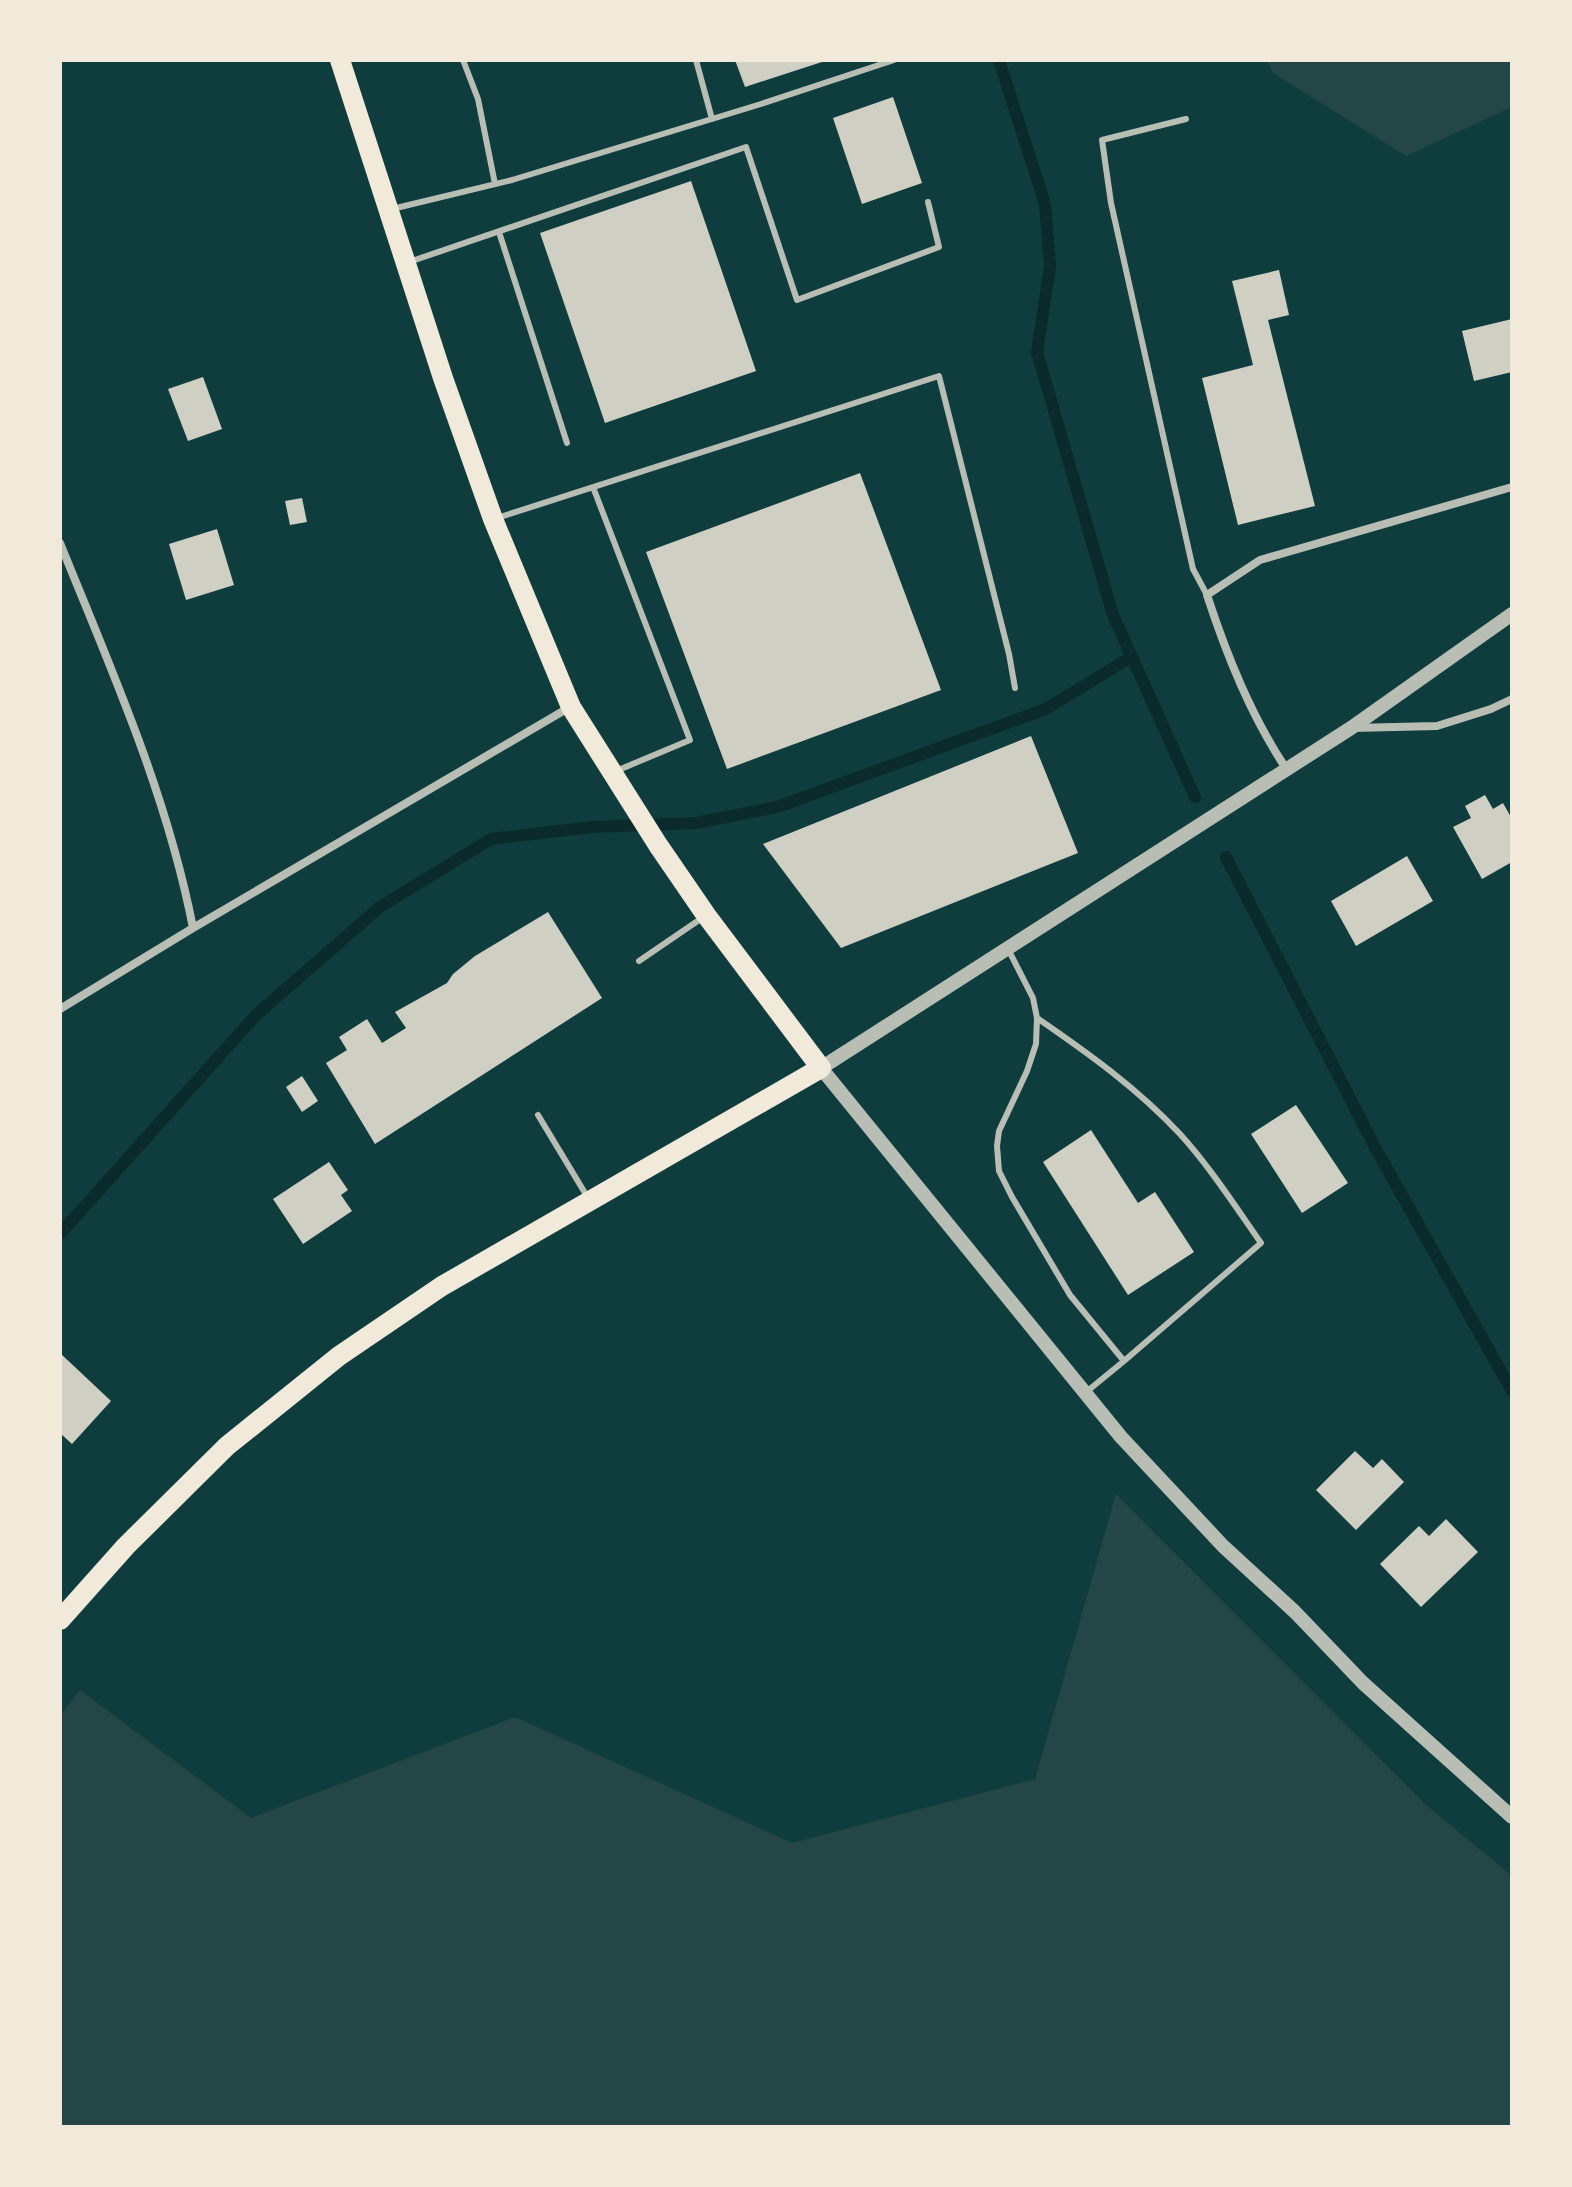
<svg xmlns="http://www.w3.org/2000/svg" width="1572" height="2187" font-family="'Archivo Narrow',sans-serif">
<rect width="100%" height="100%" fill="#0f3d3e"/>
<path fill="#244646" d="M1267,60H1512V107L1406,156L1273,73Z
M1116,1494L1425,1804L1512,1876V2127H60V1716L80,1690L251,1818L515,1717L792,1843L1035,1779Z"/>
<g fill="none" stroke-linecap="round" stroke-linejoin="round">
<path stroke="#0a2a2b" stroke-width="12" d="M999,60L1045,204L1050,267L1037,352L1113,615L1195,797
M1226,857L1377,1151L1512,1391
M60,1234L256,1015L380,907L491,839L592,827L696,823L777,807L1046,709L1131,657"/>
</g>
<path fill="#cfcfc3" d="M735,60H825V61L745,87Z
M893,97L922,183L862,204L833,118Z
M691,181L756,371L605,423L540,233Z
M1279,270L1289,315L1268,320L1315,506L1238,525L1202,378L1253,365L1232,281Z
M1512,319V372L1474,381L1462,331Z
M203,377L222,429L188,441L168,389Z
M860,473L941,690L727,769L646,552Z
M302,498L307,522L290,525L285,501Z
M217,529L234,585L186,600L169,544Z
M1031,736L1078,853L841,948L763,844Z
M1485,795L1493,809L1503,803L1512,819V862L1482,879L1453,827L1471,818L1465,806Z
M1407,856L1433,901L1356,946L1331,901Z
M548,912L602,998L375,1144L326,1063L347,1050L339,1037L367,1019L382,1043L406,1028L395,1012L447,983L453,974L475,956Z
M302,1076L318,1101L302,1112L286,1087Z
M1296,1105L1348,1183L1302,1213L1251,1134Z
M1091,1130L1138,1203L1155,1192L1194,1252L1128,1295L1043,1162Z
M329,1162L348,1190L341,1195L352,1211L303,1244L273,1199Z
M60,1353L111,1401L72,1444L60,1433Z
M1355,1451L1373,1468L1382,1459L1404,1482L1356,1530L1316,1490Z
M1446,1519L1478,1552L1421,1607L1380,1564L1419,1526L1429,1536Z"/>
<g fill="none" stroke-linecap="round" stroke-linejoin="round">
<path stroke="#b8beb3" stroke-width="6" d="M463,60L478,99L495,184
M696,60L712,119
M1186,119L1102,140L1111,203L1193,569L1207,595
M392,209L512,180L761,104L894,60
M499,232L567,443
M409,262L746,147L797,300L939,247L928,202
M593,487L690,740L616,771
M497,518L939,376L1009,654L1015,688
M1008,949L1033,998L1037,1018L1036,1044L1027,1071L999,1131L997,1146L999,1171L1012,1197L1070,1295L1124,1361L1085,1393
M639,961L702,918
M1037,1018C1088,1053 1137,1088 1180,1134C1210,1167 1235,1206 1261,1243L1124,1361
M538,1115L588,1198"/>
<path stroke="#b8beb3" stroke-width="8" d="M60,543C111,669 167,794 193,928
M1352,728L1437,726L1491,709L1512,699
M1287,770C1251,716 1227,656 1207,595L1260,560L1512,487
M60,1009L193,928L570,707"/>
<path stroke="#b8beb3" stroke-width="14" d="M1512,614L1351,728L821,1068L1121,1437L1223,1546L1295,1612L1363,1683L1512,1817"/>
<path stroke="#f1e9da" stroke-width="20" d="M60,1620L126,1546L227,1446L339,1356L442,1286L821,1068L706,915L658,845L571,707L493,519L443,378L340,60"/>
</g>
<rect width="1572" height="2187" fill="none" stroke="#f1e9da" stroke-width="124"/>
</svg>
